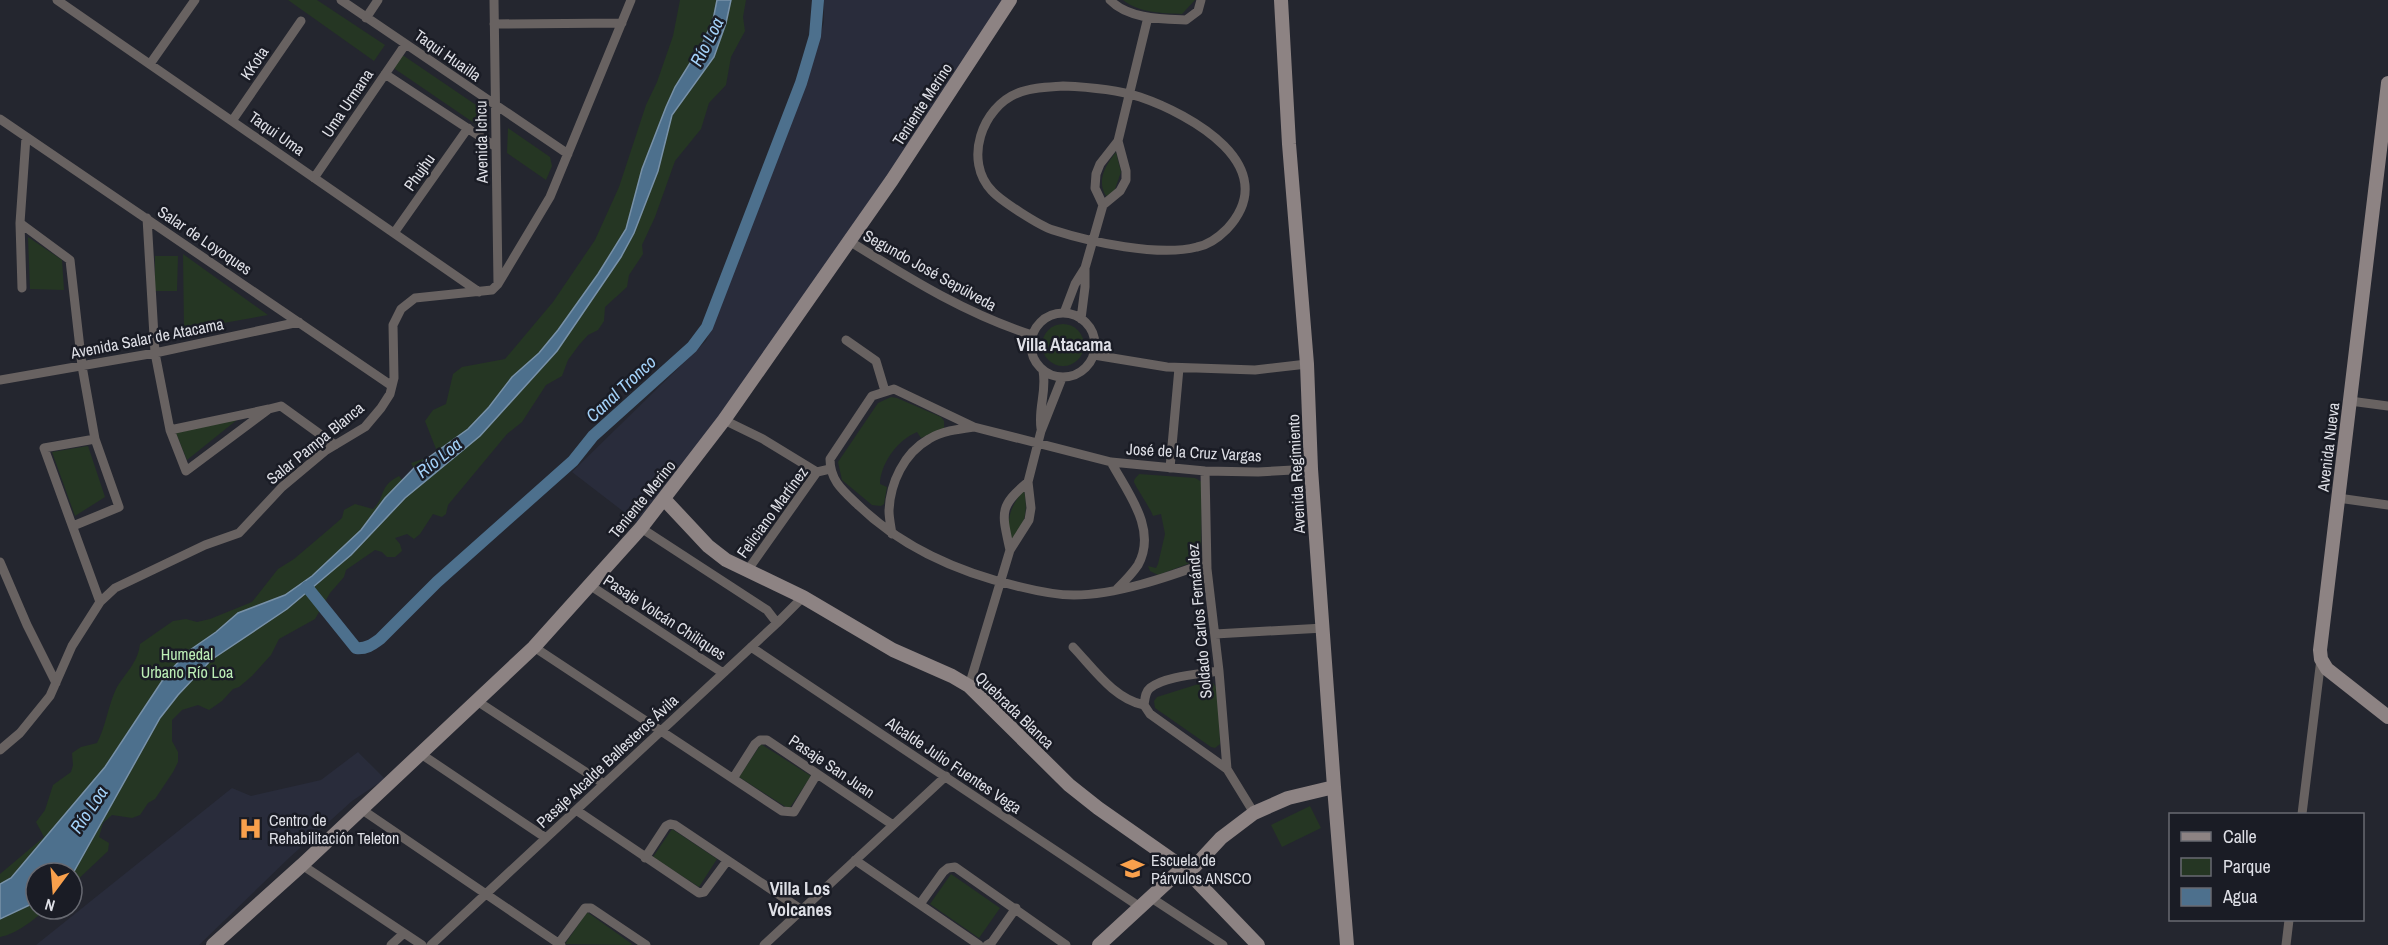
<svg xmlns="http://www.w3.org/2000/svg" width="2388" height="945" font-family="'Archivo Narrow',sans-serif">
<rect width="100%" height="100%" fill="#24262f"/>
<path fill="#292c3b" d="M824,0H1005L889,178L722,418L637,522L572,472L706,341L819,40L824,22Z
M358,752L385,779L352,801L290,857L199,945H36L232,788L251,796L321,780Z"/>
<path fill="#253623" d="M288,0H317L385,45L374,61Z
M680,0H746L743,17L745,31L731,57L726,85L709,103L701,129L675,161L655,217L642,245L643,254L629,275L627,287L605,307L604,321L598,330L588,335L579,345L568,360L562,376L546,385L522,422L507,434L448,505L446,514L442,517L433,514L420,534L414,539L407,534L395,538L400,544L402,551L395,557H387L382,552L375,550L346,570L344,577L330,593L315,619L279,639L271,655L252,676L239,687L233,689L222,701L209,710L198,705L182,710L172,720V741L178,752V762L173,772L155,799L148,803L140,815L132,818L112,815L103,823L99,837L109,843L108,851L72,885V873H36V909H46C34,920 16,934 0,937V874L44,837L36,822L45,810L53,785L71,772L73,765L72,753L81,747L97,743C106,726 108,706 116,689C125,673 138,663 140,644L173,621L186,619L197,622L210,619L252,602L278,569L294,559L327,531L342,518L344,510L355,504L373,509C386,497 378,487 399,476L404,482L416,472L411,463L438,454L425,421L433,410L446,404L453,374L462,367L505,359L553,302L595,240L619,187L646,105L657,82L673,36Z
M1123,0H1195L1182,14C1162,13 1139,13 1123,0Z
M399,56H404L482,109L483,122L477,125L395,69L394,65Z
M508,128L550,157L552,166L546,180L507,153Z
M1116,152L1121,172L1114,192L1106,196C1096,180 1106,165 1116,152Z
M28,237L62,260L64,290L30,289Z
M183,254L268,315L184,330Z
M155,256H178L177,291H155Z
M1042 345a21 21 0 1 1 42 0a21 21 0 1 1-42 0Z
M891,397L897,398L941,417L944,421V428L921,438L917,432C898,440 883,460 880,481V484L887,487L884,504L881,506L872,505L842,480L838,462L878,403Z
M238,419L187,460L176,433Z
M88,446L105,497L75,516L52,452Z
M1139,474L1195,478L1202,482L1201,559L1158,575L1150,571L1148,566L1156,568L1158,564L1165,534L1161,514L1153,516C1151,509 1134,484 1134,482C1134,478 1137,477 1139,474Z
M1024,490C1028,510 1026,525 1011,540C1005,520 1011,505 1024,490Z
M1208,681L1213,683L1218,690L1220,744L1215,748L1211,747L1155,708L1154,701L1157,697Z
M761,744L811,776L789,809L739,777Z
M1310,806L1321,828L1282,847L1271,825Z
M672,829L717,859L699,887L653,857Z
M951,874L1000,908L979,938L930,904Z
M587,912L632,944L631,945L565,944Z"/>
<path fill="#4d708d" stroke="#7891a8" stroke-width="1.5" d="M717,0H731L726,23L714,57L672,115L658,171L634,233L621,257L557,351L480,436L405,498L351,555L287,609L211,660L178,695L160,718L72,875V873H36V902L0,919V884L11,878L105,767L166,675L190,650L216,632L238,613L285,595L312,576L361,530L385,498L414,468L468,429L489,407L512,377L539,353L558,330L598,274L626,229L642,169L666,107L675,87L702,44L713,20Z"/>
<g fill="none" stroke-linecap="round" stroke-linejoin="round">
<path stroke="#4d708d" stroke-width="12" d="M307,587L356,648C366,649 372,645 380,639L437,582L573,461L593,436L692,347L707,327L801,83L815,36L818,0"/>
<path stroke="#686261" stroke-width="9" d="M57,0L479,292
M341,0L568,154
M494,0L498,284
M1110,0C1128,19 1162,19 1186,20L1198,11L1201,0
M366,18L378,0
M494,24L622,23
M150,64L195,0
M385,74L496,147
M1063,86C1089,87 1115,89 1140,97C1190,114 1285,166 1227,229C1219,237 1208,245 1197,247C1159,257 1090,242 1053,230C1040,226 1001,201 992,191C963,161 982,107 1018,93C1032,87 1049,87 1063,86Z
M0,119L392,386
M232,121L301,21
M26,137L20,223L70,260L82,366L95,439L119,507L73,526
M314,178L405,45
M1103,205L1095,188L1096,174L1100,164L1118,141L1148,17
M147,218L155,353L170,430
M20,223L22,288
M394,233L468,128
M849,241C909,278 964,313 1032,335
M1031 345a32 32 0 1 1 64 0a32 32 0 1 1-64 0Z
M1064,313L1075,284L1085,268L1103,205L1120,191L1126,180V171L1118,141
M1081,319L1085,287V268
M846,340L876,361L885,391
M1094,355L1167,367L1255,370L1307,364
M0,380L155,353L299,322
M2350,401L2388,406
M269,409L186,471L170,430L269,409L281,406L335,445
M724,420L763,439L817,472
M1041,428C1038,407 1047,392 1043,371
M95,439L44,448L100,602
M1111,462C1127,492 1158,529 1138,565C1132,574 1124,582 1117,589
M1170,468L1179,368
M1205,471L1207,569L1219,671L1227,769
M2338,498L2388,505
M641,528L767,610L777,623
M892,534C891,527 889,518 889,511C890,483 904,453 929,439C942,431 959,429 974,427
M1010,550C1002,513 998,507 1028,482
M0,562L27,625L56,683
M1206,563C1168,577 1116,595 1074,595C1057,595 1037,591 1021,587C960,573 902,548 857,504C842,490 830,480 830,459L872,396L894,389L974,427L1111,462L1205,471L1258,472L1311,469
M747,571L817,472L830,469
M591,586L723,673
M1215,634L1324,628
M534,647L782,811L794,812L817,774
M751,647L1140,907
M1073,647C1094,669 1114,699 1144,705L1150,714L1227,769L1254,813
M969,686L1010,550L1029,520L1031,508L1028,482L1041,431L1062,378
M477,701L604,784
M1144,705C1145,699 1145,692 1150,688C1164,676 1201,674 1219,671
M0,750L20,733L50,696L72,646L100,602L115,588L205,545L239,533L282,487L325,451L365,427L381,408L390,394L394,378L393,325L401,309L415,298L492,290L498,284L550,197L631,0
M421,754L546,838
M734,777L755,744L760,740H767L893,825
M361,809L561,945
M576,810L699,893L704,892L727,861
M2302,814L2321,659
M645,858L666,826L670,824L675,825L802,910
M855,860L979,945
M302,865L422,945
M1150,897L1223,945
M920,904L943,872L948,868L955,867L1066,945
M559,943L585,908H591L646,945
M391,945L404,933
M431,945L777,623L803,597
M764,945L946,776
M987,945L992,942L1016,908
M2286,945L2289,920"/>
<path stroke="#8d8383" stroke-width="14" d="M1281,0L1289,144L1307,364L1311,469L1334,787L1347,945
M2388,83L2320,650L2321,659L2327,669L2388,717
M664,499L708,546L726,560L803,597L893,650L952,676L969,686L1069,785L1098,808L1185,869L1258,945
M213,945L302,865L534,647L641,528L724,420L892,180L1010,0
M1099,945L1176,874L1195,866L1221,838L1254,813L1288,798L1334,787"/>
</g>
<defs>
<symbol id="hospital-bare" viewBox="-9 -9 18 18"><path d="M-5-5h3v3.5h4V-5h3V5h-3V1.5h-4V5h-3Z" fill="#f9a04c" stroke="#1a1c25" stroke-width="2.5" paint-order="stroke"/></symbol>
<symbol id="school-bare" viewBox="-9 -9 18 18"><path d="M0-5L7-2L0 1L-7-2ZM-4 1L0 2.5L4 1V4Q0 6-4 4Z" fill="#f9a04c" stroke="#1a1c25" stroke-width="2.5" paint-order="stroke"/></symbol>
</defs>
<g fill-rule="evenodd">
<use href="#hospital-bare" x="234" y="812" width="33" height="33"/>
<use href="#school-bare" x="1116" y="852" width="33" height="33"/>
</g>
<g text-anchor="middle" stroke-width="5" stroke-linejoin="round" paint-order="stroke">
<g font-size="16" fill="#dedfe6" stroke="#1a1c25">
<text transform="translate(448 55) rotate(35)" y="6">Taqui Huailla</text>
<text transform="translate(254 63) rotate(-56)" y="6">KKota</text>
<text transform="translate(347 103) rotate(-56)" y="6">Uma Urmana</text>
<text transform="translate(922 104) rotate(-57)" y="6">Teniente Merino</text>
<text transform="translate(277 133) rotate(35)" y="6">Taqui Uma</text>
<text transform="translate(481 142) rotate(-91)" y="6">Avenida Ichcu</text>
<text transform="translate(419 172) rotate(-55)" y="6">Phujhu</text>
<text transform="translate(205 240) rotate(34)" y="6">Salar de Loyoques</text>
<text transform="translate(930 270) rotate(29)" y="6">Segundo José Sepúlveda</text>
<text transform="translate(147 338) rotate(-11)" y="6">Avenida Salar de Atacama</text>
<text transform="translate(315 443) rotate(-39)" y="6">Salar Pampa Blanca</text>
<text transform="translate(2328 447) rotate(-83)" y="6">Avenida Nueva</text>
<text transform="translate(1194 452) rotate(3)" y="6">José de la Cruz Vargas</text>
<text transform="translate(1296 474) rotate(-93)" y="6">Avenida Regimiento</text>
<text transform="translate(642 499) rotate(-51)" y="6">Teniente Merino</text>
<text transform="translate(772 512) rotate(-54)" y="6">Feliciano Martínez</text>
<text transform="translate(665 617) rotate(33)" y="6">Pasaje Volcán Chiliques</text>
<text transform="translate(1199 621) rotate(-95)" y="6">Soldado Carlos Fernández</text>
<text transform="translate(1015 710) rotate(44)" y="6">Quebrada Blanca</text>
<text transform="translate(607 761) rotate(-43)" y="6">Pasaje Alcalde Ballesteros Ávila</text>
<text transform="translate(954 765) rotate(34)" y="6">Alcalde Julio Fuentes Vega</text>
<text transform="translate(832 766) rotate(34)" y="6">Pasaje San Juan</text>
</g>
<g font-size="16" fill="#bceeb6" stroke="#1a1c25">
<text x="187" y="660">Humedal<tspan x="187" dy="18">Urbano Río Loa</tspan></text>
</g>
<g font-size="16" fill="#dedfe6" stroke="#1a1c25" text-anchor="start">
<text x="269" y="826">Centro de<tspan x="269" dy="18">Rehabilitación Teleton</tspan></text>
<text x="1151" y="866">Escuela de<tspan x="1151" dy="18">Párvulos ANSCO</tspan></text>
</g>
<g font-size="18" font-style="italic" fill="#a3d1f8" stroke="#1a1c25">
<text transform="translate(707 42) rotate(-63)" y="6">Río Loa</text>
<text transform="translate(621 389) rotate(-43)" y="6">Canal Tronco</text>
<text transform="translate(439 458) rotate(-38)" y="6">Río Loa</text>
<text transform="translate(89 810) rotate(-56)" y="6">Río Loa</text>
</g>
<g font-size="18" font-weight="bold" fill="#dedfe6" stroke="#1a1c25">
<text x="1064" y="351">Villa Atacama</text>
<text x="800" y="895">Villa Los<tspan x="800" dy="21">Volcanes</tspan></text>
</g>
</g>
<rect x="2169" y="813" width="195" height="108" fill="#1a1c25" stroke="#686a72" stroke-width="1.5"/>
<rect x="2181" y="832" width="30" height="9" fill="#8d8383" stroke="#686a72" stroke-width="1.5"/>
<text x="2223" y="843" font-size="18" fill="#dedfe6">Calle</text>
<rect x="2181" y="858" width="30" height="18" fill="#253623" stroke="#686a72" stroke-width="1.5"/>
<text x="2223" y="873" font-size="18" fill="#dedfe6">Parque</text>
<rect x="2181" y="888" width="30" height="18" fill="#4d708d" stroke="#686a72" stroke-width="1.5"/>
<text x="2223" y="903" font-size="18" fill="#dedfe6">Agua</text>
<g transform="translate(54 891) rotate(196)"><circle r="28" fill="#1a1c25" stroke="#686a72" stroke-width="1.5"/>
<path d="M0-4.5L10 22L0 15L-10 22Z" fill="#f9a04c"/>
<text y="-9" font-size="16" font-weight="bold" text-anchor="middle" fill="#dedfe6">N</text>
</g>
</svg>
